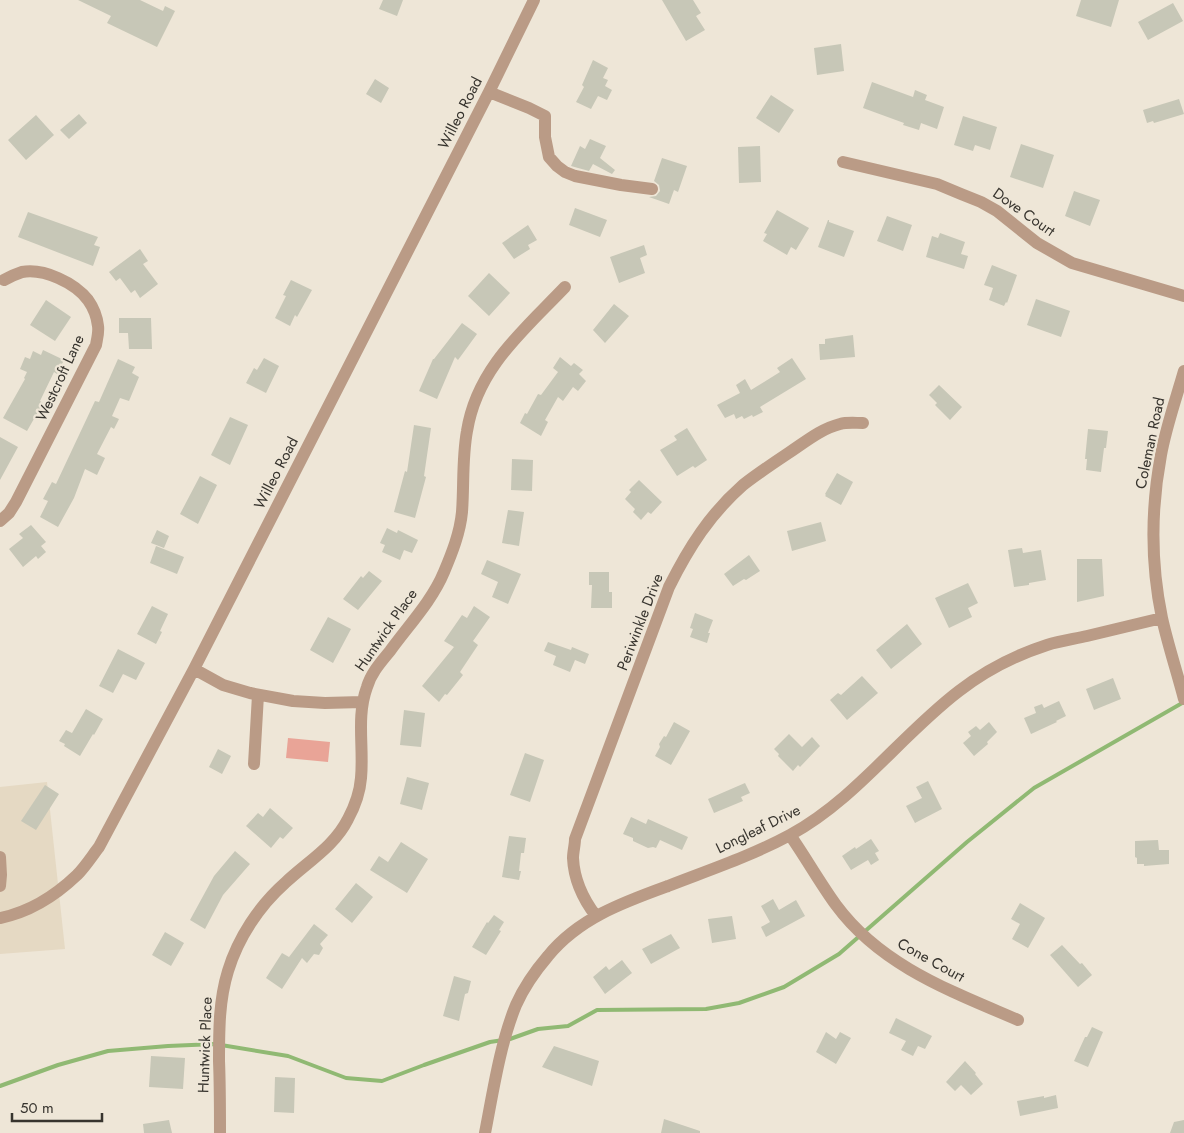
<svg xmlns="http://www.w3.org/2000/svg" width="1184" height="1133" font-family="Jost,sans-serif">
<rect width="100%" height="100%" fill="#eee6d7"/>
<path fill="#e5d9c3" d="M47,782L65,949L0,954V787Z"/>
<path fill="#e9a497" d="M288,738L330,742L328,762L286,758Z"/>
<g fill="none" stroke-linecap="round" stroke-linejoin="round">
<path stroke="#90b973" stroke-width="4" d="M0,1086L58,1065L108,1051L168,1046L215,1044L288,1056L346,1078L382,1081L424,1065L490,1042L510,1039L538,1029L568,1026L597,1010L706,1009L739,1003L784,987L839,954L967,842L1034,788L1184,702"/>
</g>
<path fill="#c7c7b7" d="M78,0H140L163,11L165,6L175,11L157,47L107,23L111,16Z
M383,0H403L397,16L379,9Z
M662,0H693L701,13L696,16L705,30L686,41Z
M1081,0H1119L1111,27L1076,16Z
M1173,3L1183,21L1148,40L1138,22Z
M841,44L844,71L817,75L814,48Z
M593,60L608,68L603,78L608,80L605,86L612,90L607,100L598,96L591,109L576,102L584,87L582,85Z
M375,79L389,88L381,103L366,94Z
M872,82L913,97L915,90L927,95L925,100L944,107L937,129L921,123L919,130L903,125L904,123L863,108Z
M771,95L794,110L779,133L756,118Z
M1179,99L1184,114L1154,123L1153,121L1147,123L1143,110Z
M79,114L87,123L69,139L60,130Z
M36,115L54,135L26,160L8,140Z
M963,116L997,127L990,150L975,145L973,151L954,145Z
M590,139L606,146L600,158L615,170L612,174L593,164L589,171L571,166L580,146L585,149Z
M1021,144L1054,155L1043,188L1010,177Z
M760,146L761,182L739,183L738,147Z
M662,158L687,166L678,192L674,190L669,204L649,197L656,196L660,191L659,185L654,181Z
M1074,191L1100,200L1090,226L1065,216Z
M575,208L607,220L600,237L569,225Z
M777,210L809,228L796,250L791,247L787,255L763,241L767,234L764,233Z
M28,212L98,237L94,245L100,247L93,266L18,237Z
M887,216L912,225L903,251L877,241Z
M828,220H829V222L854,231L844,257L818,247Z
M528,225L537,240L528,245L530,249L514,259L502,243Z
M940,233L965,242L961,254L968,256L964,269L926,257L932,236L938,238Z
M644,245L647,255L640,258L645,273L619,283L610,257Z
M140,249L148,261L143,264L158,284L140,298L135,290L131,293L120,278L116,281L109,272Z
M992,265L1017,275L1007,303L1006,302L1004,306L989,300L993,288L984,285Z
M489,273L510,293L489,316L468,296Z
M291,280L312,290L297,317L295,315L290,326L275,318L286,296L283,295Z
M1036,299L1070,311L1061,337L1027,325Z
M46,300L71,317L55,341L30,325Z
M614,304L629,316L605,343L593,330Z
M119,318H151L152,349H129L128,333H119Z
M462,323L477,334L458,360L455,357L437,399L419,391L433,359H434Z
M853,335L855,357L820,360L819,344H825V339Z
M43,350L64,360L57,374L54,372L40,401L43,403L27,431L3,418L25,379L24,378L27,372L20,369L25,357L30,359L33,351L41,355Z
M560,357L571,366L574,363L583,370L579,374L586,381L578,391L573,387L563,401L558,397L545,420L548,422L541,436L520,423L525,413L527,414L538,394L541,395L558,372L553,368Z
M264,358L279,366L266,393L246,383L254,368L257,370Z
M792,358L806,379L760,407L763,412L753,417L752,415L744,419L742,416L736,419L734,414L725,418L717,405L740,393L736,385L745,379L751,390L780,372L777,368Z
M118,359L135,367L132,373L139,377L129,401L120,398L112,416L119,419L114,429L111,427L97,454L105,458L97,475L85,469L74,498L58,527L40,517L48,501L43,499L52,482L56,484L95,401L99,402Z
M939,385L962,407L950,420L935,405L937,403L929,395Z
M230,417L248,425L230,465L211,455Z
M414,425L431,428L424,476L426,477L415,518L394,512L405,471L407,472Z
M687,428L707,460L695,468L693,466L677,476L660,450L677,440L674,436Z
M1088,429L1108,431L1106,448H1104L1101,472L1086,470L1087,459H1085Z
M0,437L18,447L0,480Z
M512,459L533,460L532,491L511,490Z
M837,473L853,482L841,505L825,496L826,495L825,494Z
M200,476L217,485L198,524L180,514Z
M639,480L662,502L651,514L648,512L641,520L633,512L635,509L625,499L631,492L629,490Z
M508,510L524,512L519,546L502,543Z
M821,522L826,541L792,551L787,531Z
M31,525L46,542L41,546L46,552L38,559L36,556L23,567L9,549L23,538L19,534Z
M387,528L397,533L398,530L418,540L412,553L404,550L400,560L382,552L385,545L380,543Z
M157,530L169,536L164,548L151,543Z
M156,546L184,557L177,574L150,563Z
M1022,548L1023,553L1041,550L1046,580L1029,583V585L1014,587L1008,550Z
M749,555L760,571L746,580L744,579L733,586L724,574Z
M1077,559H1102L1104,596L1077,602Z
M487,560L521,574L508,604L492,597L498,582L481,574Z
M369,571L382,581L358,610L343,599L361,576L363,578Z
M589,572H609V592H612V608H591L592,585H589Z
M968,583L978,603L968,608L972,617L949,628L935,598Z
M152,606L168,614L160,631L162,632L156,644L137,634Z
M474,606L490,617L473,641L478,645L460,672L463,675L447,695L445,694L439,702L422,686L454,647L444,641L462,615L467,618Z
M695,613L713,620L708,633H710L707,643L690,637L693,629L690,628Z
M328,617L351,629L333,663L310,650Z
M907,624L922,644L891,669L876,650Z
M548,642L571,650L572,647L589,654L585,664L575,660L570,672L553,665L556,656L544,651Z
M118,649L145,663L136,680L123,674L113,693L99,686Z
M862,676L878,693L847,720L830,700L838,693L841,695Z
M1113,678L1121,699L1094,710L1086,689Z
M1059,701L1066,716L1056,721L1057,722L1031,734L1024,718L1036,713L1034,707L1042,704L1044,708Z
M86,709L103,719L94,735L93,734L80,756L64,746L65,744L59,741L66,730L72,733Z
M404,710L425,713L421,747L400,745Z
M674,722L690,731L671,765L655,756L660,747L659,744L664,736L666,737Z
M989,722L997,732L987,742L988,744L974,756L963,743L971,736L968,732L976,726L980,730Z
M789,734L802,747L812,737L820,746L800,767L798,765L793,771L778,756L779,754L774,749Z
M218,749L231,756L222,774L209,767Z
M525,753L544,760L530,802L510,795Z
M407,777L429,783L422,810L400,804Z
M928,781L942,809L915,823L906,806L922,798L916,787Z
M745,783L750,793L741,797L743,801L714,813L708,799Z
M45,785L59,794L36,830L21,821Z
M270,808L293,828L283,839L280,837L271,848L246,826L258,813L263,817Z
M631,817L646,824L648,819L688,837L682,850L660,840L656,848L653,847L648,848L633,841V838L623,834Z
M509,836L526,838L524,853H521L519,871H521L519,880L502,877Z
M871,839L879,851L875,853L879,860L871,865L868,860L851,870L842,856L855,847L856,849Z
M1158,840L1159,850H1169V864L1144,866V864H1137V858L1135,857V841Z
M401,842L428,859L407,893L370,870L379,856L388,862Z
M235,851L250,864L223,895L205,929L190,920L214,876Z
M356,883L373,897L352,923L335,909Z
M773,899L779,910L796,900L805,916L766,937L761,927L770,922L761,906Z
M1020,903L1045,918L1028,948L1012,939L1020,924L1011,919Z
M494,915L504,922L499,930L501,931L486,955L472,947L487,922L488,923Z
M732,916L736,939L712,943L708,919Z
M314,924L328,935L320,944L323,948L319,955L314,954L307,963L302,958L282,989L266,978L282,953L289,957Z
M165,932L184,943L171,966L152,955Z
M671,934L680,948L651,964L642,949Z
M1062,945L1080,964L1082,963L1092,975L1078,987L1050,955Z
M622,960L632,973L605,994L593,977L606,966L609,970Z
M454,976L471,981L468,993L465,994L459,1021L443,1016Z
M896,1018L932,1036L925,1049L918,1046L913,1056L901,1050L906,1041L889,1033Z
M1092,1027L1103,1032L1088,1067L1074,1061L1085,1037H1087Z
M826,1032L836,1039L840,1032L851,1038L836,1064L816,1052Z
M554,1046L599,1061L592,1086L542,1067Z
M151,1056L185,1058L183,1089L149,1087Z
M965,1061L976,1073L975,1074L983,1084L971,1095L961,1085L955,1091L946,1082Z
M275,1077L295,1078L294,1113L274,1112Z
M1056,1095L1058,1108L1020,1116L1017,1101L1044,1096V1098Z
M664,1119L700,1131V1133H661Z
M169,1120L172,1133H144L143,1124Z
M1184,1120V1133H1170L1174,1122Z"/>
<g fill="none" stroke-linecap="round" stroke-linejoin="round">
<path stroke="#ba9b86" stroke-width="12" d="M489,92L529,108L545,116V137L549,157L557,166L565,172L575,176L621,185L652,189
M843,162L937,184L961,194L981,202L997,211L1037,243L1072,263L1184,296
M1184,371C1176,399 1166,427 1161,455C1151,508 1151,565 1162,618C1168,645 1177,672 1184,699
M0,521L9,513L16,502L96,345C97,339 99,332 98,326C97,317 93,307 88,300C75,283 44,268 22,272C16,274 9,277 4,280
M194,669L223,685L250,693L293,701L325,703L362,702
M254,764L258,695
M790,835C806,858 820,883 836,905C881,966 951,991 1018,1020
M0,857L1,875L0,886
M596,916C583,899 574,880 573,858C573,852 575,845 575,839L669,587C689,547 710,514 743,485C757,474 772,464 787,454C804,443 820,429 840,424C847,422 855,423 863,423
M0,918C30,912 55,896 77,875C85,867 92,856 99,847L194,669L489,92L534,0
M220,1133C220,1109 220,1085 219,1061C219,1030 219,1000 228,971C238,938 259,906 285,883C307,862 334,847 348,819C355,806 360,791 361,778C364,747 356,717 367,687C371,673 381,662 390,651C408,626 432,601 444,572C452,553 460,533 462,512C464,485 462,458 467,431C477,368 524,330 565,287
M485,1133C493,1092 500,1044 516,1005C524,987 536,970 548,956C579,918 624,902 668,886C709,870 751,856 790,835C856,799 900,736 959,691C985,671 1016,655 1047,645C1060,641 1074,639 1087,636C1112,630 1137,624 1162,618"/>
</g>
<g text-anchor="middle" stroke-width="4.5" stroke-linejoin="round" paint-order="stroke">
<g font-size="15" fill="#37342e" stroke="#eee6d7">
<text transform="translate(460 113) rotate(-63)" y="5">Willeo Road</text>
<text transform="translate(1024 212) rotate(35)" y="5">Dove Court</text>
<text transform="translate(60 378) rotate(-65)" y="5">Westcroft Lane</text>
<text transform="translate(1150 443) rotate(-78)" y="5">Coleman Road</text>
<text transform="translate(276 473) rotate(-63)" y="5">Willeo Road</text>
<text transform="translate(640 622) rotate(-69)" y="5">Periwinkle Drive</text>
<text transform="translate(386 630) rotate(-55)" y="5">Huntwick Place</text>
<text transform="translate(758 829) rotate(-26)" y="5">Longleaf Drive</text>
<text transform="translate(931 960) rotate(29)" y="5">Cone Court</text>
<text transform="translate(205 1045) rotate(-88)" y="5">Huntwick Place</text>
</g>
</g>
<path d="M12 1113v8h90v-8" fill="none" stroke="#37342e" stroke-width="2.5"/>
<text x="20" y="1113" font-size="15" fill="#37342e" stroke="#eee6d7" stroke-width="4" paint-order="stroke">50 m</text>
</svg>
